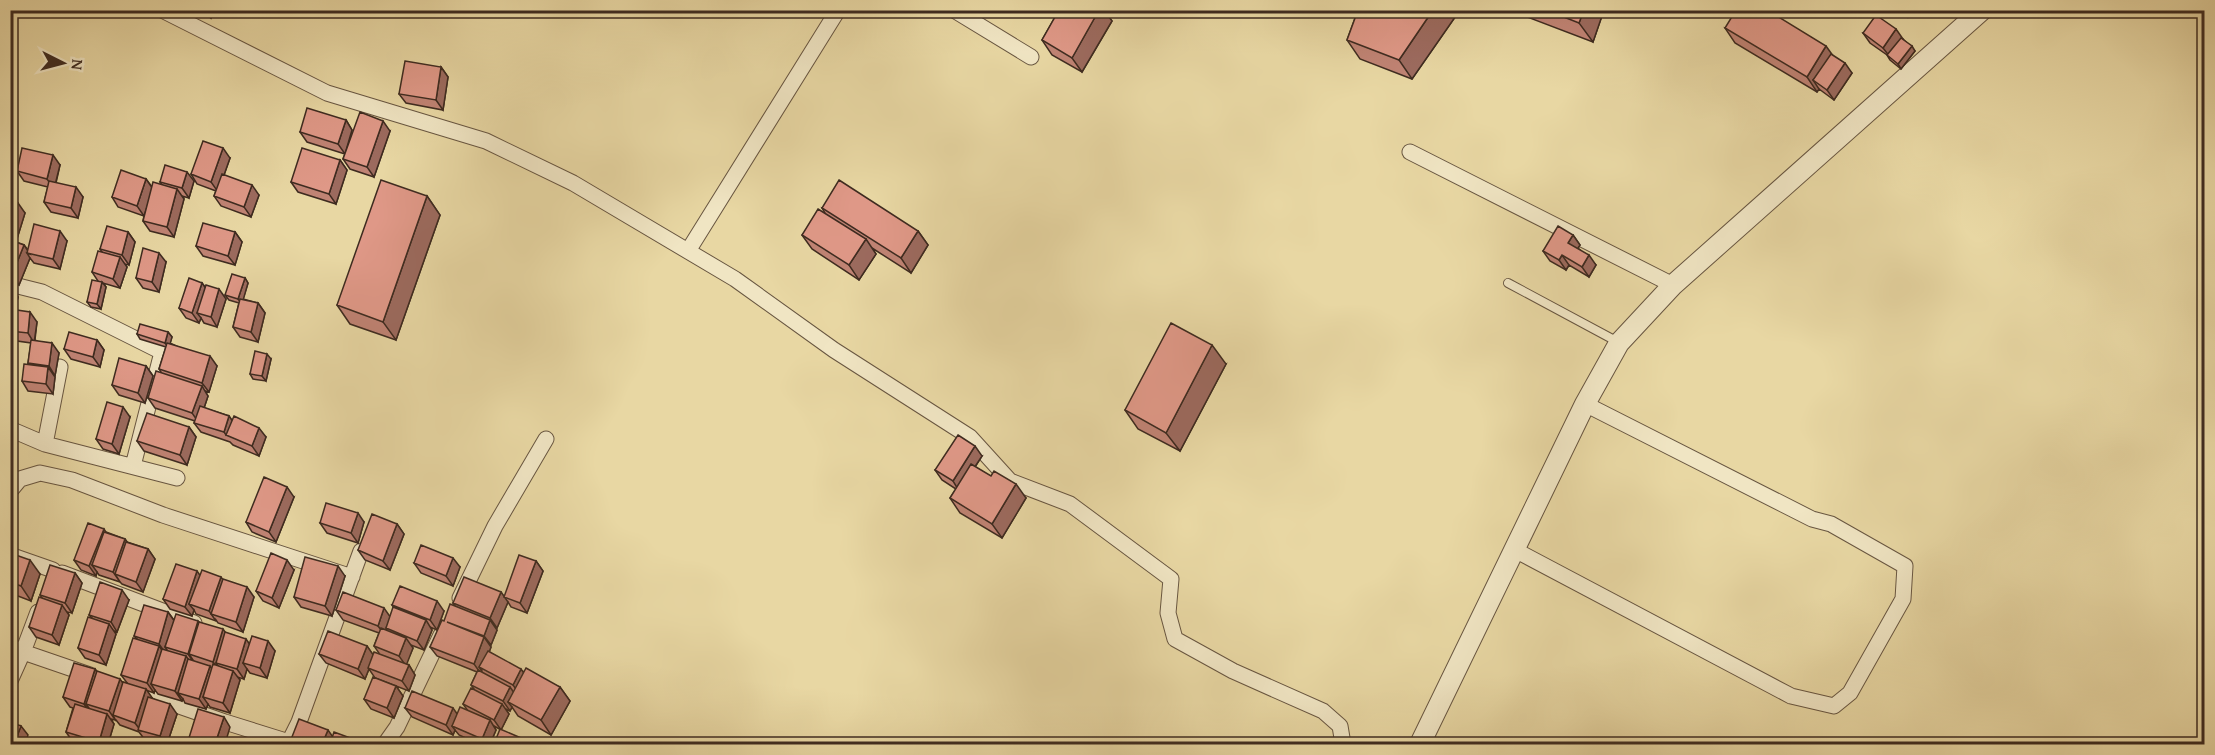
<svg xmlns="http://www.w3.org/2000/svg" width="2215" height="755" font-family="'Gentium Book Plus',serif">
<rect width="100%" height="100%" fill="#e8d7a3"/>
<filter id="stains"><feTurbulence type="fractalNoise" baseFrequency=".00333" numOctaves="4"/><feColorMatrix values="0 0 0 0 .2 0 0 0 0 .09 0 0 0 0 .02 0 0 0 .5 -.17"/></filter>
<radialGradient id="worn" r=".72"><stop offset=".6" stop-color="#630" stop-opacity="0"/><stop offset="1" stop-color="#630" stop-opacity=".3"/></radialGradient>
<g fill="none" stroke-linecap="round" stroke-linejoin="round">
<defs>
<path id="service" d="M1508,283L1618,342"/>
<path id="minor" d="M162,10L327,93L486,141L573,183L735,279L834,350L970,437L1010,481L1070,504L1171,579L1168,613L1175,639L1233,671L1323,711L1340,726L1343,744
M954,10L1031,57
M1410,152L1673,285
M688,251L838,10
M10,284L42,292L162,352L133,466
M10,429L45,444L177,478
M45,444L60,367
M10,491L20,479L40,473L72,480L163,515L352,577
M1513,549L1791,696L1834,706L1850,693L1903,599L1905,566L1831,524L1812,519L1585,404
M10,555L53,570
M62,573L194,623
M460,598L495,526L546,439
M10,646L23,652L38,612
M10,681L23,652L90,675
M133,690L225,722L289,742
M292,736L299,722L361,551
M385,744L397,727L441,635"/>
<path id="tertiary" d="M1420,744L1585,404L1619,343L1673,285L1982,10"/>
</defs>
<use href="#service" stroke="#685641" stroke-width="10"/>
<use href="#minor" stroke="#685641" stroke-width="17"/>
<use href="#tertiary" stroke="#685641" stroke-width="22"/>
<use href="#service" stroke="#f0e5c3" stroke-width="8"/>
<use href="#minor" stroke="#f0e5c3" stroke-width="15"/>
<use href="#tertiary" stroke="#f0e5c3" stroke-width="20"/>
</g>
<path fill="#c08374" stroke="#3e2b20" stroke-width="1.5" d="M194,10H214L211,18Z
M1059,10H1104L1112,21L1082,72L1052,55L1042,40Z
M1358,10H1460L1412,79L1360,59L1347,40Z
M1509,10H1604L1593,42Z
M1899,10H1913L1908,17Z
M1725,28L1832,55L1852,73L1834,100L1819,89L1817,92L1735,43Z
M1863,33L1903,39L1915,51L1901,69L1890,60L1887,55L1870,43Z
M441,67L448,77L443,110L406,103L399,94Z
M346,120L352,130L346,152L390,131L374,177L350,169L343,159L345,154L307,142L300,132Z
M230,158L224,175L259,195L251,217L221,206L214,196L216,191L197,184L191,174Z
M340,160L347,170L336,204L298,192L291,182Z
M60,165L56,183L83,197L78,218L51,212L44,202L48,187L24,181L17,171Z
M146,179L152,187L162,185L160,182L194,181L189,198L182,196L184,199L174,237L150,231L143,221L144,216L118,207L112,197Z
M427,196L440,215L396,340L350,324L337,305Z
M10,200L25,213L16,242L24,245L28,250L67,241L60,269L34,263L30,258L19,285L10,282Z
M822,208L918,231L928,245L911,273L872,248L876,254L859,280L812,249L802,235L825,213Z
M128,232L135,242L129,265L124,264L127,267L120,288L103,283L106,287L101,309L91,307L87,302L98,281L92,272L102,252L100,249Z
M235,232L242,242L235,265L203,256L196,246Z
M1573,235L1580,245L1578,248L1596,265L1589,277L1569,265L1566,270L1550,261L1543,251Z
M166,262L159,292L143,288L136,278Z
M245,278L248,283L243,299L258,303L265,313L258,342L240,337L233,327L239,303L229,300L225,295Z
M202,283L205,287L226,299L217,327L204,323L201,318L199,323L186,318L179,308Z
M10,291L18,297L15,309L10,308Z
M10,309L37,322L35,340L59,353L55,376H54L55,377L53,394L28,391L22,381L29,365L28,363L31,343L10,340Z
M168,332L172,337L170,343L217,366L209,392L205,391L208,396L204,408L229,416L232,421L266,437L259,456L233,445L230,442L201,432L194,423L195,421L155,408L148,398L161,372L159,369L166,347L140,339L137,334Z
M97,340L104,350L100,367L71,359L64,349Z
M271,359L266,381L253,379L250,374Z
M1226,364L1180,451L1138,429L1125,410Z
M146,366L153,376L145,403L119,395L112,385Z
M130,417L119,454L103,449L96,439Z
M189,427L196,437L187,465L144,451L137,441Z
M982,456L975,467L1026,498L1002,538L960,513L950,498L956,489L942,480L935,470Z
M294,497L276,542L252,532L246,522Z
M364,522L358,543L327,533L320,523Z
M397,524L404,534L390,570L365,560L358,550Z
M106,532L125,539L127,542L148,549L155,559L143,592L122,584L120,582L99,575L97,572L96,576L81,570L74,560Z
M10,553L40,574L31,601L10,593Z
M536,561L543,571L527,613L511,607L508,602L497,628L495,627L497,630L491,645H489L491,647L489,652L524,672L560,687L570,701L551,735L518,716L512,707L510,711L506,709L509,714L501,730L494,726L496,730L490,744H479L459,735L455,730L453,735L412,717L405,708L457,713L468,711L463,704L474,689L471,685L477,672L437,656L430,647L444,621L455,606L453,603L501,592L504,597Z
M414,563L460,567L453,586L421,573Z
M294,570L279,608L263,601L256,591Z
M75,573L82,583L72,613L67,612L69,615L59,645L36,637L29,627L42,598L40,595Z
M200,575L223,580L254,597L243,632L218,623L216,620V621L196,614L194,610L192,616L170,609L163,599Z
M345,576L332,616L301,607L294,597Z
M129,600L117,632L114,631L116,634L106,665L85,658L78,648L92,618L89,615Z
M392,605L444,611L437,630L430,627L432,630L424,650L411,645L413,648L406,664L409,665L415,675L409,691L375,678L369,669L365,679L326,663L319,654L367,646L373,655L379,653L374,646L379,633L343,620L336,610L390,616L394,608Z
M168,612L174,620L199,622L249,643L275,651L267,678L250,673L247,669L244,679L237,677L240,680L230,713L210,707L208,704L206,709L185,703L183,699L182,701L158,694L155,690L154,693L146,690L152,698L177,714L167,744H161L145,740L139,732L120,725L116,720L111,719L114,724L108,744H82L73,742L66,732L73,708L70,707L63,697L95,669L97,672L128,684L121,675L137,639L134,636Z
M396,686L403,696L394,718L371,709L364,699Z"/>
<path fill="#9c6a5e" stroke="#3e2b20" stroke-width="1.5" d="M206,10H214L211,18Z
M1099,10H1104L1112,21L1082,72L1072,58Z
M1433,10H1460L1412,79L1399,60Z
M1584,10H1604L1593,42L1579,23Z
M1904,10H1913L1908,17Z
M1896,29L1903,39L1890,57L1883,48Z
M1826,46L1836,60L1813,80L1819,89L1817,92L1807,77Z
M1912,46L1915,51L1901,69L1898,64Z
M1845,63L1852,73L1834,100L1827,90Z
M441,67L448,77L443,110L436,100Z
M346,120L352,130L345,154L338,144Z
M383,121L390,131L374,177L367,167Z
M223,148L230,158L218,192L211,182Z
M53,155L60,165L54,189L47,179Z
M340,160L347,170L336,204L329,194Z
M187,172L194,181L189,198L182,188Z
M146,179L153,189L144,216L137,206Z
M252,185L259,195L251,217L244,207Z
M76,187L83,197L78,218L71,208Z
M177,189L184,199L174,237L167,227Z
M427,196L440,215L396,340L383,322Z
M18,203L25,213L16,242L10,234V227Z
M60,231L67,241L60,269L53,259Z
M918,231L928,245L911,273L901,258Z
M128,232L135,242L129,265L122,255Z
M235,232L242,242L235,265L228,256Z
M1573,235L1580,245L1575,253L1568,243Z
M866,239L876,254L859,280L849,265Z
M24,245L30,254L27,253L30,258L19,285L12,275Z
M159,253L166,262L159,292L152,282Z
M1562,255L1569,265L1566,270L1559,260Z
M1589,255L1596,265L1589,277L1582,267Z
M120,257L127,267L120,288L113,279Z
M245,278L248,283L242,304L238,299Z
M102,282L106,287L101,309L97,304Z
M202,283L209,293L197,313L201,318L199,323L192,313Z
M219,289L226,299L217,327L211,317Z
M15,292L18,297L15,309L12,304Z
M258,303L265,313L258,342L251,332Z
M30,312L37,322L34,343L28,333Z
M168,332L172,337L169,348L165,343Z
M97,340L104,350L100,367L93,357Z
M52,343L59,353L55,376L49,366Z
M1212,345L1226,364L1180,451L1166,433Z
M267,354L271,359L266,381L262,376Z
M210,356L217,366L209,392L202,383Z
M146,366L153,376L145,403L138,393Z
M48,367L55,377L53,394L46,384Z
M202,386L208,396L199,423L192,413Z
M123,407L130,417L119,454L112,444Z
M229,416L236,426L226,435L224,432Z
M189,427L196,437L187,465L180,455Z
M259,428L266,437L259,456L252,446Z
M975,446L982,456L959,491L953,481Z
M1016,484L1026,498L1002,538L992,524Z
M287,487L294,497L276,542L269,532Z
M10,493L15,499L10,512Z
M358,513L364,522L358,543L351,533Z
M397,524L404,534L390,570L383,561Z
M104,529L110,539L92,565L97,572L96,576L89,566Z
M125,539L132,549L115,574L120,582L113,572Z
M148,549L155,559L143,592L136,582Z
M453,558L460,567L453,586L446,576Z
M30,560L40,574L31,601L21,586Z
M287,560L294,570L279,608L272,598Z
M536,561L543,571L527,613L520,603Z
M338,566L345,576L332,616L325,606Z
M197,571L204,581L189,604L194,610L192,616L185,607Z
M75,573L82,583L72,613L65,603Z
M221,577L228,587L211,614L216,621L209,611Z
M247,587L254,597L243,632L236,622Z
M122,590L129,600L117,632L111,622Z
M501,592L508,602L497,628L490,618Z
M437,601L444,611L437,630L430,620Z
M62,605L69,615L59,645L52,635Z
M384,608L391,618L386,628L387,630L385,635L378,626Z
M168,612L175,622L165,647L167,650L166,654L159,644Z
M426,620L432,630L424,650L417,641Z
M490,620L497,630L491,645L484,636Z
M198,621L205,631L189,654L195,663V664L188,654Z
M109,624L116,634L106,665L99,655Z
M223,629L230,639L216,663L220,669V672L213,662Z
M484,637L491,647L483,669L479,667L482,671L481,674L474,664Z
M406,638L413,648L406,666L399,656Z
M246,639L253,649L243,663L247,669L244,679L237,669Z
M268,641L275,651L267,678L260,668Z
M159,646L166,656L151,684L155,690L154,693L147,683Z
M367,646L374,656L365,679L358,669Z
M186,656L193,666L178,693L183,699L182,701L175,691Z
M409,665L415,675L409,691L402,681Z
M210,666L216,675L203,697L208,704L206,709L199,699Z
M95,669L101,679L86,704L91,711V714L84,704Z
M521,669L528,679L520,695L513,685Z
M233,671L240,680L230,713L223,703Z
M120,679L127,689L113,715L116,721L109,711Z
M396,686L403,696L394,718L387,708Z
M510,687L517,697L508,702L512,707L510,711L503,701Z
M560,687L570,701L551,735L541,720Z
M146,689L153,699L141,731L135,723Z
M170,704L177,714L167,744H165L160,736Z
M502,704L509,714L501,730L494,720Z
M453,708L460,718L452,726L455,730L453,735L446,725Z
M107,714L114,724L108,744H100L99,742Z
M224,717L230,727L225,744H215Z
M490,720L496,730L490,744H486L482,739Z
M21,726L28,735L25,744H14Z
M328,730L335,740L333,744H322Z"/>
<path fill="#df9887" stroke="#3e2b20" stroke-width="1.5" d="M1059,10H1099L1072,58L1042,40Z
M1358,10H1433L1399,60L1347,40Z
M1546,10H1584L1579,23Z
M1736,10H1767L1826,46L1807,77L1725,28Z
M1876,15L1896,29L1883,48L1863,33Z
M1901,38L1912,46L1898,64L1887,55Z
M1831,54L1845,63L1827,90L1813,80Z
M405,61L441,67L436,100L399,94Z
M307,108L346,120L338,144L300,132Z
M360,112L383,121L367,167L343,159Z
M203,141L223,148L211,182L191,174Z
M22,148L53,155L47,179L17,171Z
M302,148L340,160L329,194L291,182Z
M165,165L187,172L182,188L160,182Z
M121,170L146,179L137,206L112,197Z
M222,174L252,185L244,207L214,196Z
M381,180L427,196L383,322L337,305Z
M839,180L918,231L901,258L822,208Z
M49,181L76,187L71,208L44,202Z
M153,182L177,189L167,227L143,221Z
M10,200L18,203L10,227Z
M818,209L866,239L849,265L802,235Z
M203,223L235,232L228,256L196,246Z
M34,224L60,231L53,259L27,253Z
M107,226L128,232L122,255L100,249Z
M1558,226L1573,235L1568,243L1589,255L1582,267L1562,255L1559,260L1543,251Z
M10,240L24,245L12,275H10Z
M143,248L159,253L152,282L136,278Z
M98,251L120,257L113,279L92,272Z
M232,274L245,278L238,299L225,295Z
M189,278L202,283L192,313L179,308Z
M92,280L102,282L97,304L87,302Z
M206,285L219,289L211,317L197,313Z
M10,291L15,292L12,304H10Z
M240,299L258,303L251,332L233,327Z
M10,309L30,312L28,333L10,331Z
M1171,323L1212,345L1166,433L1125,410Z
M140,324L168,332L165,343L137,334Z
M69,332L97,340L93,357L64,349Z
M31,340L52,343L49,366L28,363Z
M167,343L210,356L202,383L159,369Z
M255,351L267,354L262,376L250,374Z
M119,358L146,366L138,393L112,385Z
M24,364L48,367L46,384L22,381Z
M156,371L202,386L192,413L148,398Z
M107,402L123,407L112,444L96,439Z
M200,406L229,416L224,432L194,423Z
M147,413L189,427L180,455L137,441Z
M234,416L259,428L252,446L226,435Z
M958,435L975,446L953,481L935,470Z
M971,464L991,476L994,471L1016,484L992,524L950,498Z
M264,477L287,487L269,532L246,522Z
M326,503L358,513L351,533L320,523Z
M372,514L397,524L383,561L358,550Z
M88,523L104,529L89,566L74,560Z
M104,532L125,539L113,572L92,565Z
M126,542L148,549L136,582L115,574Z
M421,545L453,558L446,576L414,563Z
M10,553L30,560L21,586L10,582Z
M271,553L287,560L272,598L256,591Z
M519,555L536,561L520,603L504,597Z
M305,557L338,566L325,606L294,597Z
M176,564L197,571L185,607L163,599Z
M50,565L75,573L65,603L40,595Z
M202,570L221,577L209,611L189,604Z
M464,577L501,592L490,618L453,603Z
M223,579L247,587L236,622L211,614Z
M100,582L122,590L111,622L89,615Z
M400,586L437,601L430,620L392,605Z
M343,592L384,608L378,626L336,610Z
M39,597L62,605L52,635L29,627Z
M450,604L490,620L484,636L447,622L484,637L474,664L430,647L442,620L444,621Z
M144,605L168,612L159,644L134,636Z
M393,607L426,620L417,641L386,628Z
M176,614L198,621L188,654L165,647Z
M88,617L109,624L99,655L78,648Z
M199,622L223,629L213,662L189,654Z
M381,628L406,638L399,656L374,646Z
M328,631L367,646L358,669L319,654Z
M225,632L246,639L237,669L216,663Z
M252,636L268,641L260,668L243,663Z
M133,638L159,646L147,683L121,675Z
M162,649L186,656L175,691L151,684Z
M488,651L521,669L513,685L479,667Z
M374,652L409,665L402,681L368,668Z
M188,659L210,666L199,699L178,693Z
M74,663L95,669L84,704L63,697Z
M213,664L233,671L223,703L203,697Z
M526,668L560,687L541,720L508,702Z
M478,670L510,687L503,701L471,685Z
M97,671L120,679L109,711L86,704Z
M373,677L396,686L387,708L364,699Z
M123,682L146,689L135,723L113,715Z
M471,688L502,704L494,720L463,704Z
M412,691L453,708L446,725L405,708Z
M148,697L170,704L160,736L138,730Z
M75,704L107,714L99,742L66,732Z
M460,707L490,720L482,739L452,726Z
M198,709L224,717L215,744H199L188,741Z
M299,719L328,730L322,744H295L290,742Z
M10,722L21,726L14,744H10Z
M500,729L535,744H494Z
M334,732L364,743L363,744H330Z"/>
<rect width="2215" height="755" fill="none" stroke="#e8d7a3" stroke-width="36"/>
<rect x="12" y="12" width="2191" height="731" fill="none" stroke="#3e2b20" stroke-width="3"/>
<rect x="18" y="18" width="2179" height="719" fill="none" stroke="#3e2b20" stroke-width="1.5"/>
<g transform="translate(63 63) rotate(96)" stroke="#f0e5c3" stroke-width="4.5" paint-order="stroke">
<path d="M0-4.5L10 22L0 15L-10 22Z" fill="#3e2b20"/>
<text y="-9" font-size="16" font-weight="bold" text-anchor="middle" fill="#3e2b20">N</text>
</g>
<rect width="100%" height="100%" filter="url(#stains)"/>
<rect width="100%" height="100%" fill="url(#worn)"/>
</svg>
